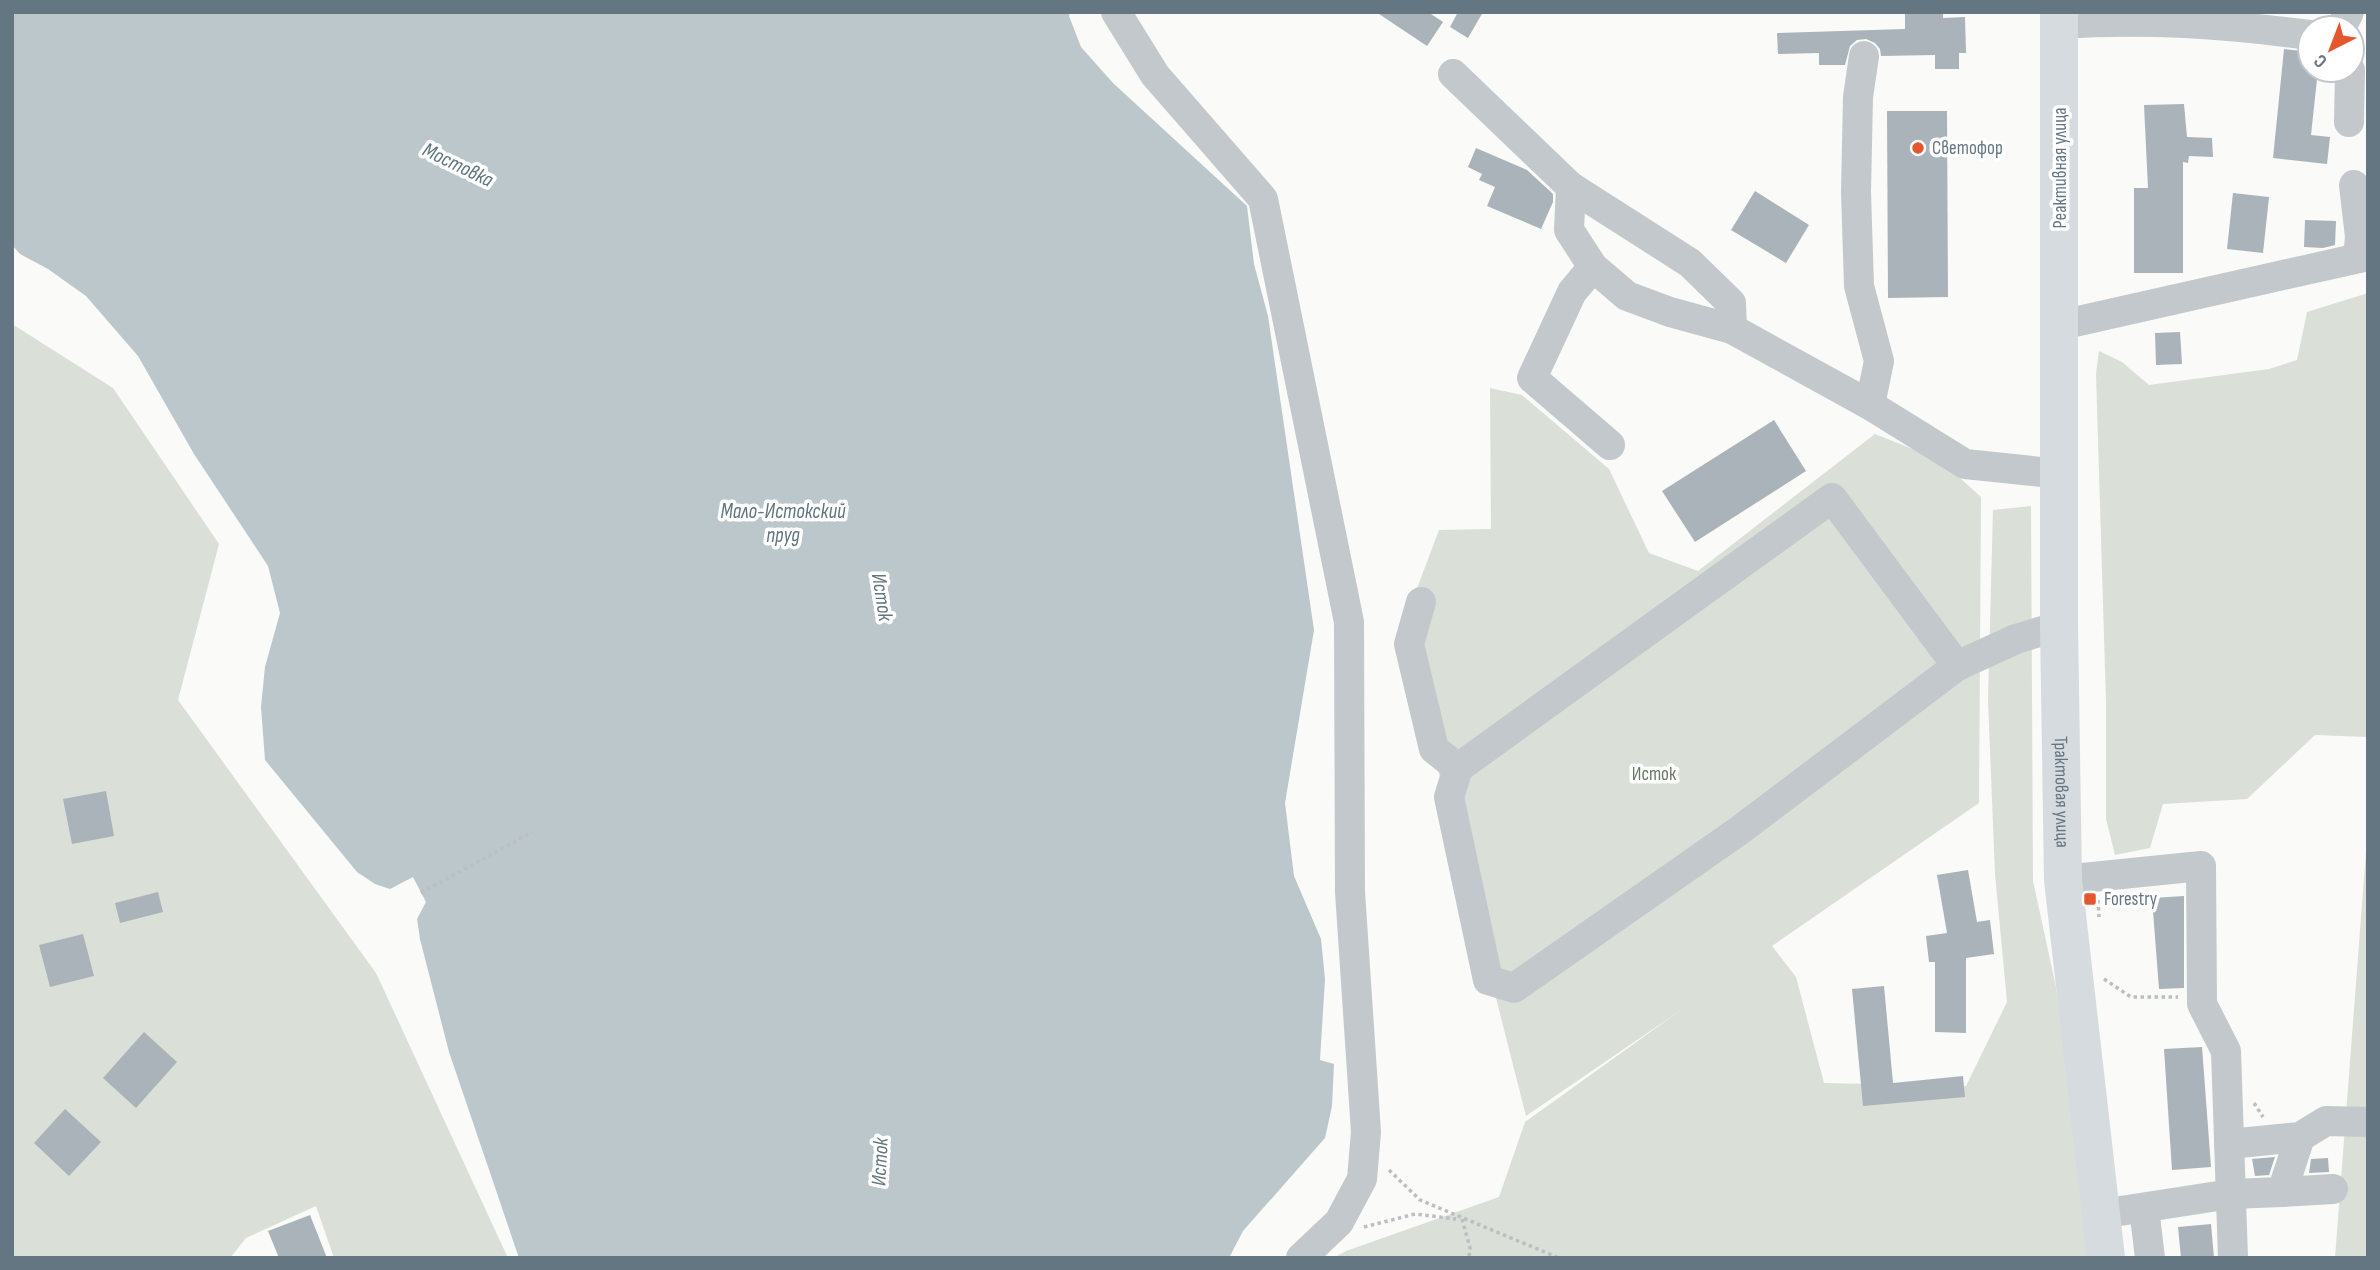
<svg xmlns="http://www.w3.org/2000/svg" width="2380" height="1270" font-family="'Sofia Sans Condensed',sans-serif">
	<rect width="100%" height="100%" fill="#fafaf8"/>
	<g fill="#dadfd7">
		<polygon points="2368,293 2368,737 2315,735 2247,799 2163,804 2150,848 2115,855 2106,819 2106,702 2096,374 2099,351 2122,362 2149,385 2269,369 2297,360 2307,312"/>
		<polygon points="12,324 113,388 219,544 178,700 376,973 508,1258 334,1258 316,1206 246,1238 230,1258 12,1258"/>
		<polygon points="1490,388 1522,395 1609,469 1649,553 1698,571 1875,434 1940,460 1981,497 1979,803 1772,946 1796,977 1824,1083 1966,1086 2007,1002 1995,874 1988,700 1993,510 2031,506 2033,881 2056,987 2077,1137 2089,1258 1333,1258 1346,1251 1499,1197 1525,1122 1681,1010 1526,1116 1402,628 1439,530 1491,529"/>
		<polygon points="2367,839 2368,1258 2335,1258"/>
	</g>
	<polygon fill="#bbc7cb" points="12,12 1070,12 1069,16 1081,47 1113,83 1247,206 1254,264 1268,316 1314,630 1285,803 1294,876 1321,939 1325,979 1320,1060 1334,1064 1332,1106 1325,1138 1243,1231 1229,1258 519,1258 449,1052 420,939 417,919 426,902 413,877 390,889 375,884 357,872 265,760 261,707 265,667 280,613 268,566 194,454 138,356 86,296 48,269 20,254 12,245"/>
	<g fill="#aab3b9">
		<polygon points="1376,12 1428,12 1443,22 1427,46"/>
		<polygon points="1458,12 1483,12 1468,38 1450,27"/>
		<polygon points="1905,12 1943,12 1943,18 1965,17 1966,53 1959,53 1959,69 1935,69 1935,55 1881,56 1880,49 1875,43 1866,39 1857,40 1850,46 1845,65 1819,65 1819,53 1778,54 1777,33 1905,29"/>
		<polygon points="2284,49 2310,52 2310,70 2318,70 2311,135 2330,137 2327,164 2273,158"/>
		<polygon points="2184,104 2187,137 2212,138 2213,157 2189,156 2188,163 2183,162 2183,273 2134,273 2134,188 2148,188 2144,105"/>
		<polygon points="1887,111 1947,111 1948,297 1888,298"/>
		<polygon points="1476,148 1527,170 1553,194 1553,202 1541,229 1487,206 1495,187 1479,180 1482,174 1468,167"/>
		<polygon points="1755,191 1809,225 1786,263 1731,230"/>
		<polygon points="2233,193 2269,197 2263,253 2227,249"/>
		<polygon points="2305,220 2336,221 2335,245 2323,248 2304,247"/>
		<polygon points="2180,332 2182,364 2156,365 2155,333"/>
		<polygon points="1774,420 1806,471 1695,542 1662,491"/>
		<polygon points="106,791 114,836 72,844 63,799"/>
		<polygon points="1968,870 1977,922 1990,920 1994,954 1966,958 1966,1033 1935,1032 1935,962 1929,962 1926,936 1947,933 1937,875"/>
		<polygon points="158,892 163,912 120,923 115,903"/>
		<polygon points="2184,896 2184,988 2159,989 2152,898"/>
		<polygon points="83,934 94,976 50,987 39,945"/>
		<polygon points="1884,986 1893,1083 1963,1076 1965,1097 1863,1106 1852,989"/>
		<polygon points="144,1032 177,1062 136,1108 103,1078"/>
		<polygon points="2202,1047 2211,1167 2172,1170 2164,1049"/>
		<polygon points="65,1109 101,1142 69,1176 34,1143"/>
		<polygon points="2275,1157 2269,1175 2255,1176 2252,1159"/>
		<polygon points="2328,1158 2329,1172 2309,1173 2311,1159"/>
		<polygon points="310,1215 327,1258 279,1258 268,1231"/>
		<polygon points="2211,1224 2214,1258 2181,1258 2178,1227"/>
	</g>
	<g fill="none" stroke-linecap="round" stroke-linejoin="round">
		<g stroke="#bbbfc2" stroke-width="3.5" stroke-dasharray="3.5 3.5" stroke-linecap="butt">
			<polyline points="421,893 532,832"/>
			<polyline points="2098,900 2099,917"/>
			<polyline points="2104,979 2131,997 2178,997"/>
			<polyline points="2254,1103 2263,1117"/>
			<polyline points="1389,1170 1420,1200 1559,1258"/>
			<polyline points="1462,1219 1470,1248 1469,1258"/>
			<polyline points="1364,1227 1415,1214 1456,1219"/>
		</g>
		<g stroke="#c3c8cc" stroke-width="30">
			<polyline points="1116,12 1155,75 1263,199 1349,622 1350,892 1366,1132 1362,1179 1339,1222 1301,1258"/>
			<path d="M2060 24C2146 18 2224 24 2310 35"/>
			<polyline points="2341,28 2349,12"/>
			<polyline points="1864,56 1858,97 1856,192 1859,286 1879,361 1870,405"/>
			<polyline points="1453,74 1571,187 1569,230 1593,267 1627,296 1670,312 1732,329 1870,405 1965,464 2061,474"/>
			<polyline points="2349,122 2350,70"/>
			<polyline points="2354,185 2360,237 2358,258"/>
			<polyline points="1571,187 1690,263 1731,303 1732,329"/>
			<polyline points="1593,267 1572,292 1532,378 1610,445"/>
			<polyline points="2061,325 2368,256"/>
			<polyline points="1421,602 1409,644 1434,749 1458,768 1449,797 1488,980 1514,988 1740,830 1957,666"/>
			<polyline points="1458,768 1832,498 1957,666 2016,639 2059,626"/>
			<polyline points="2063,880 2201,866 2202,1004 2226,1051 2233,1258"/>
			<polyline points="2229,1144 2300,1137 2326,1121 2368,1122"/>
			<polyline points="2282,1192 2333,1189"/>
			<polyline points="2144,1208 2150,1258"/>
			<polyline points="2101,1214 2231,1194 2282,1192 2300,1137"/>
		</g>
		<path stroke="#d6dbdf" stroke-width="38" id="s1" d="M2059 12V626L2063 880 2106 1258"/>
	</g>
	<g fill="#e4572e" stroke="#fff" stroke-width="2.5">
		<circle cx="1918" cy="148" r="7"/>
		<rect x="2083" y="892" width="14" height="14" rx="3.5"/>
	</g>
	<g text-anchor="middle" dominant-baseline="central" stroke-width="7" stroke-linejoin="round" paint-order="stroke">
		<g font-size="19" fill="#657683" stroke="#fff" text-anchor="start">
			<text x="1932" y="148">Светофор</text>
			<text x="2104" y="899">Forestry</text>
		</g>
		<g font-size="19" fill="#657683" stroke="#fff">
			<text transform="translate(2060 168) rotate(-90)">Реактивная улица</text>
			<text stroke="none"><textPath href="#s1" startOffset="780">Трактовая улица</textPath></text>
		</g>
		<g font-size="19" fill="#687a64" stroke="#fff">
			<text x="1654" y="774">Исток</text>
		</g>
		<g font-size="21" font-style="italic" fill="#60757c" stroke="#fff">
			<text transform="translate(458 165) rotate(26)">Мостовка</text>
			<text x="783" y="511">Мало-Истокский<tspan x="783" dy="24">пруд</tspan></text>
			<text transform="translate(882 597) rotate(81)">Исток</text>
			<text transform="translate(880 1162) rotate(-87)">Исток</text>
		</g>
	</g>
	<rect width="2380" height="1270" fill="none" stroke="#657683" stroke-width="28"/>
	<g transform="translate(2331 49) rotate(222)"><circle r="33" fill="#ffffff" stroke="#c1c8cd" stroke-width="2"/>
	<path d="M0-5L12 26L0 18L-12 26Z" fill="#e4572e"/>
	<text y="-10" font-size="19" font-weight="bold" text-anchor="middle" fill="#657683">С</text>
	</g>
</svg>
